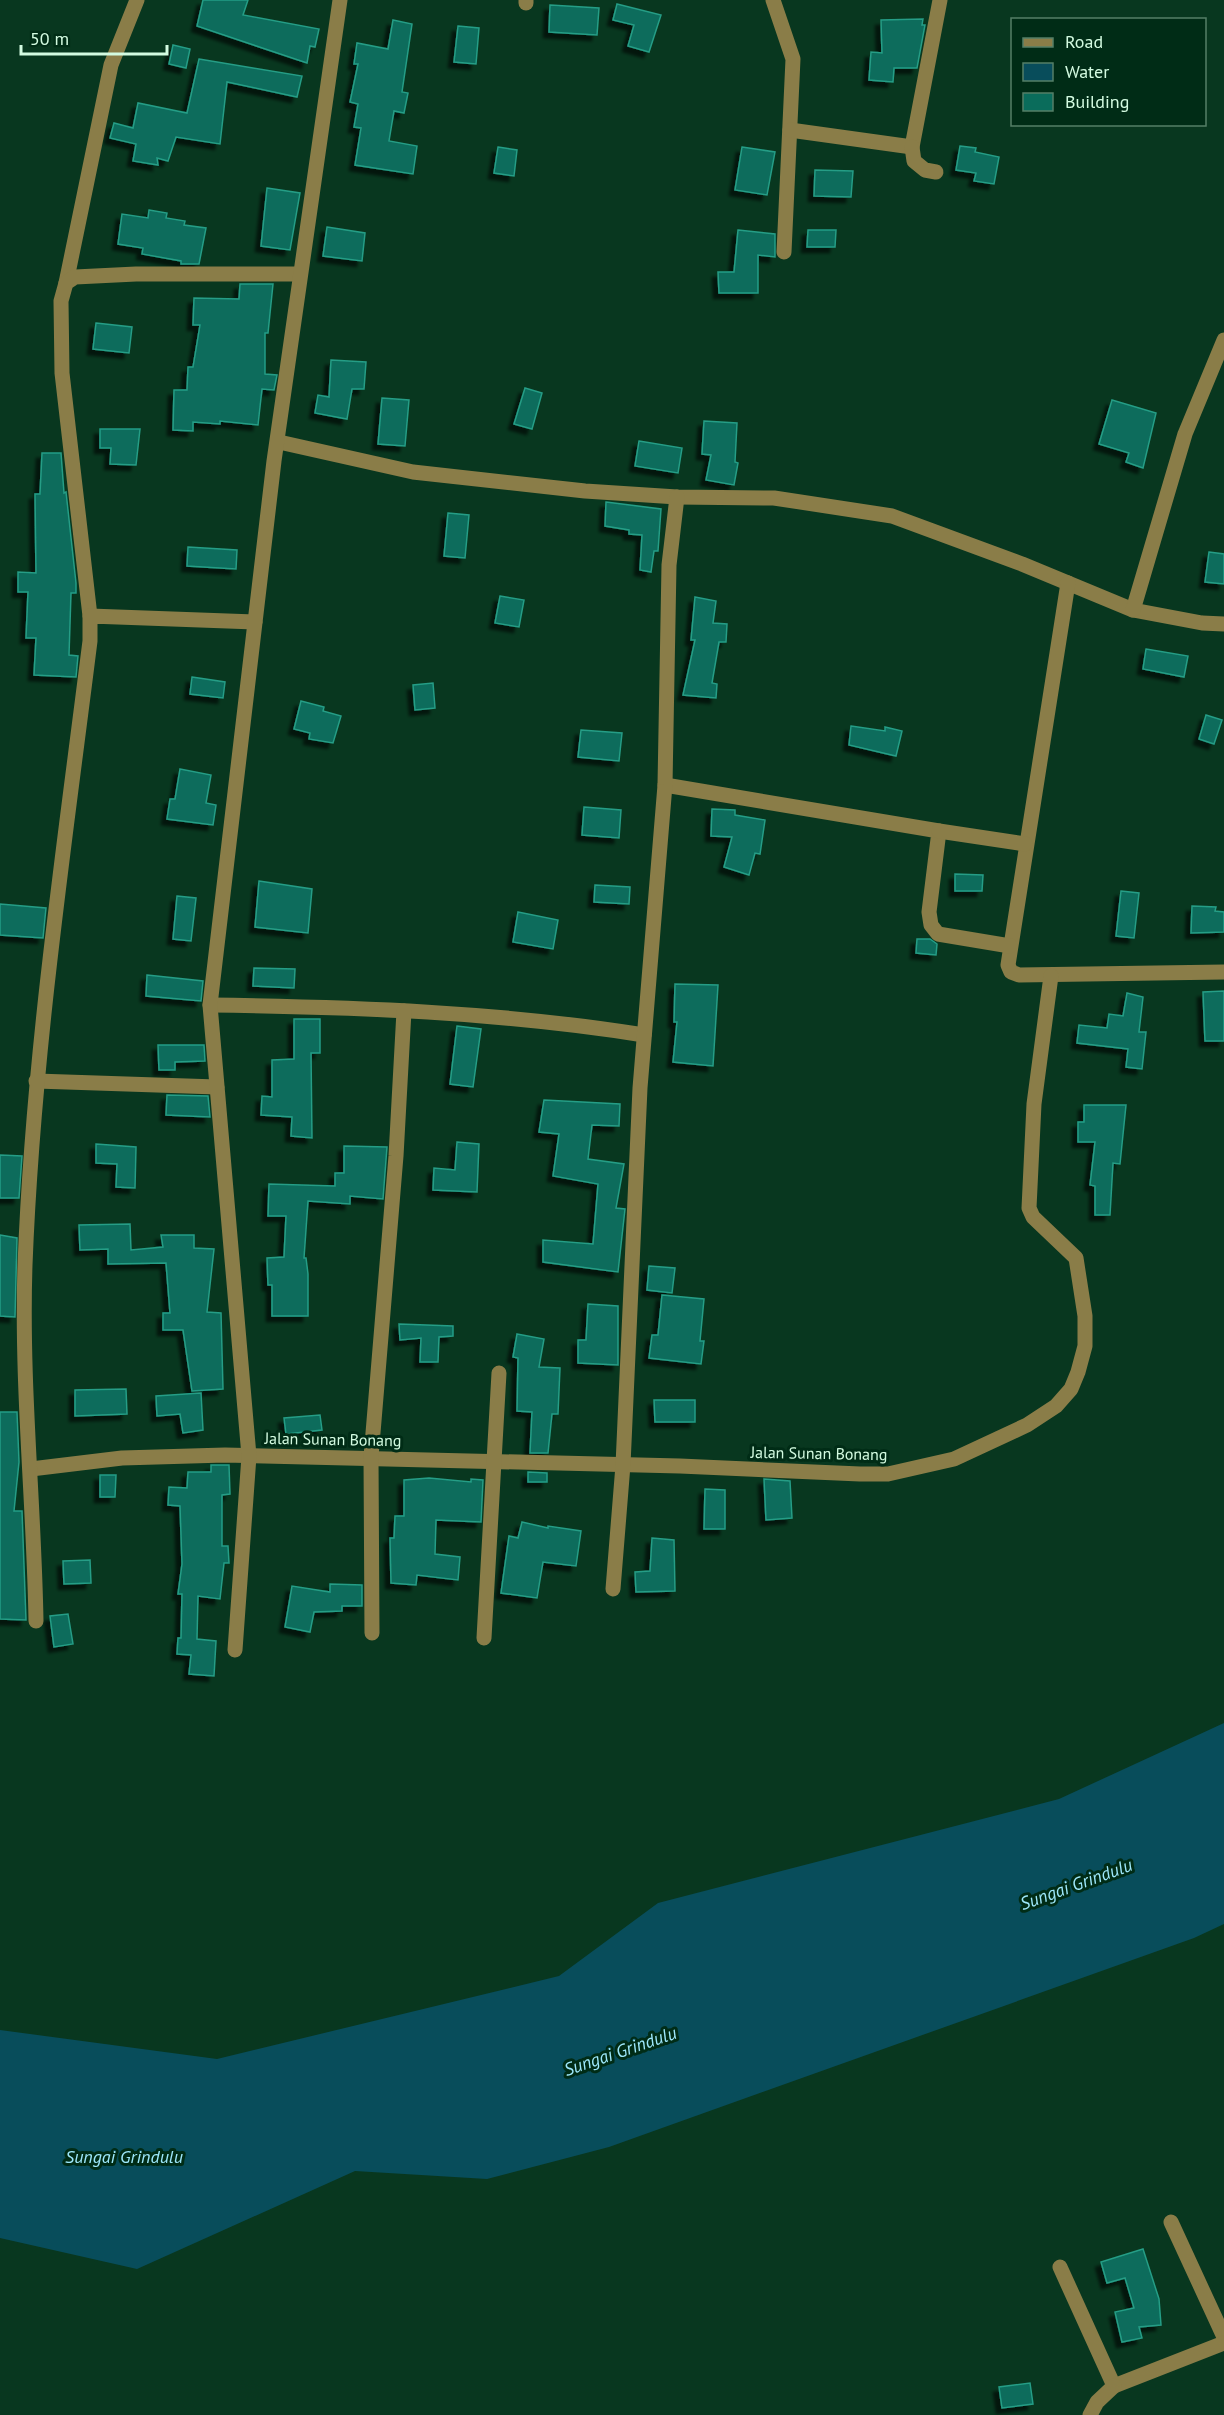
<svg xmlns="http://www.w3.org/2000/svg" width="1224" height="2415" font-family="'PT Sans',sans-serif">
	<defs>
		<filter id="shadow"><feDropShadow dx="-5.5" dy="5.5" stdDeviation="1.5" flood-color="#0009"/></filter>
	</defs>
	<rect width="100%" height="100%" fill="#08371f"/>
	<polygon fill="#084d5b" points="1224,1723 1224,1924 1194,1938 609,2147 487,2179 355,2171 137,2269 0,2238 0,2030 217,2059 559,1976 658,1903 1059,1799"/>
	<g fill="#0a6c5b" stroke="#259d86" stroke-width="1.5" filter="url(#shadow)">
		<polygon points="203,0 248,0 243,15 319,29 315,47 310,46 307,63 197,26"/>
		<polygon points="617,4 661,15 649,52 628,46 634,25 613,20"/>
		<polygon points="550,5 599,8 597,35 549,32"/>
		<polygon points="923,19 922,25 925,25 917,68 894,68 893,82 869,80 871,52 882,53 881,20"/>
		<polygon points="393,20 412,24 402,92 408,93 404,113 394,111 389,141 417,146 413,174 355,165 361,128 354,127 358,104 350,102 358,64 354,64 357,43 388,49"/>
		<polygon points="458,26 479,28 476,64 454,62"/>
		<polygon points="173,45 190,49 186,68 169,64"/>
		<polygon points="199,59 302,76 297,97 227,82 220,144 176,137 168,161 157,158 158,165 133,161 136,144 110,138 114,123 133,128 138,103 187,113"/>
		<polygon points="960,146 976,148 975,152 999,157 994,184 974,181 976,173 956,170"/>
		<polygon points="498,147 517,150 514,176 494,173"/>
		<polygon points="742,147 775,152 767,195 735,190"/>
		<polygon points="815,170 853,171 851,197 814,196"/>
		<polygon points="267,188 300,193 290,250 261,246"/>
		<polygon points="149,210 167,213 166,218 185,221 184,225 206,228 199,264 181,264 181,261 142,254 143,248 118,244 122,214 148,218"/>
		<polygon points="327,227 365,233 362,261 323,256"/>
		<polygon points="738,230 775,234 775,257 758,255 758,293 719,293 718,272 734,272"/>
		<polygon points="808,230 836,230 835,247 807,247"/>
		<polygon points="240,284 273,284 268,333 265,333 265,374 277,375 274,390 262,389 258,425 220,421 220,424 193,422 193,431 173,430 174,390 187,390 188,367 193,367 200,325 193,325 194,298 239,299"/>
		<polygon points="96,323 132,327 129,353 93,349"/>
		<polygon points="331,360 366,362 364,389 352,389 347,419 315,413 318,395 329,397"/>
		<polygon points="525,388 542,393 532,429 514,424"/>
		<polygon points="382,398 409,400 405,446 378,444"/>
		<polygon points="1112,400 1156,413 1143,468 1126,462 1129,453 1099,444"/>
		<polygon points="704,421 737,423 735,462 738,463 734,485 706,480 711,455 702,454"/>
		<polygon points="100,429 140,429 136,465 110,464 111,448 100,448"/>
		<polygon points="639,441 682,448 678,473 635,466"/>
		<polygon points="42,453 61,453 64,493 66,492 76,583 76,593 71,593 69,655 78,656 76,677 34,675 36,638 26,638 28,592 18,592 18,572 36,573 35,494 40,494"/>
		<polygon points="606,502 661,509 658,551 654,551 651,572 640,570 642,535 629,534 629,530 605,526"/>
		<polygon points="448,513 469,515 465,558 444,556"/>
		<polygon points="188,547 237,550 236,569 187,566"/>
		<polygon points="1209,552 1224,554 1224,584 1205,582"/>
		<polygon points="500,596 524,600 519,627 495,623"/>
		<polygon points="695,597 716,601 713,623 727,624 726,642 719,642 712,683 717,684 716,698 683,695 695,640 691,640"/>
		<polygon points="1146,649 1188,656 1184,677 1143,669"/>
		<polygon points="192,677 225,682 223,698 190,694"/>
		<polygon points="433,683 435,708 415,710 413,685"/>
		<polygon points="301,701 324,707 323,711 341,716 333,743 309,739 310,733 294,729"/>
		<polygon points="1206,715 1222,720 1214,744 1199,739"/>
		<polygon points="851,726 885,731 885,727 902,731 896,756 849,745"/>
		<polygon points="581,730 622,733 619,761 578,757"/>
		<polygon points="180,769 211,775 206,803 216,805 213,825 167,819 170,799 175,799"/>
		<polygon points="584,807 621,810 619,838 582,835"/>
		<polygon points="712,809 735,810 735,815 765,820 760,854 755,853 749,875 724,867 732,837 711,836"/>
		<polygon points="955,874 983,875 982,891 955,891"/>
		<polygon points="259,881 312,889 308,933 255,927"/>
		<polygon points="595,885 630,887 629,904 594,902"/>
		<polygon points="1121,891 1139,893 1134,938 1116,936"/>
		<polygon points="177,896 196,898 191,941 173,939"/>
		<polygon points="0,904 46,908 43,938 0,935"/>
		<polygon points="1192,906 1216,907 1215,911 1224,912 1224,932 1191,933"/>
		<polygon points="518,912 558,920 553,949 513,942"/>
		<polygon points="917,939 930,939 937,944 936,955 916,953"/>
		<polygon points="254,968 295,969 294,988 253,986"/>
		<polygon points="147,975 203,981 201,1001 146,996"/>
		<polygon points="675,984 718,985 713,1066 673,1062 677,1022 674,1022"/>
		<polygon points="1224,991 1224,1041 1205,1041 1203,992"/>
		<polygon points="1127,993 1143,997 1139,1032 1146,1032 1142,1069 1126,1067 1128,1049 1077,1043 1079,1025 1107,1028 1109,1014 1123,1016"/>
		<polygon points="294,1019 320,1019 320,1053 311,1053 312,1138 291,1136 292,1117 261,1115 262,1096 272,1097 272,1060 294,1059"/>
		<polygon points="457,1026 481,1029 473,1087 450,1084"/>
		<polygon points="158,1045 204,1045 205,1061 175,1062 175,1070 159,1070"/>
		<polygon points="167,1095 208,1096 210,1117 166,1115"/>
		<polygon points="544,1100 620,1104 619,1126 592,1125 588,1159 624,1164 616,1208 625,1209 618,1272 543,1262 543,1240 593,1244 598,1184 553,1176 559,1134 539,1132"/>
		<polygon points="1084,1105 1126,1105 1120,1164 1113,1163 1110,1215 1095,1215 1095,1186 1090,1185 1095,1142 1078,1142 1078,1122 1084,1122"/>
		<polygon points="457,1142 479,1144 477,1192 433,1190 434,1168 455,1170"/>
		<polygon points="96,1144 136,1147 135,1188 116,1187 117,1164 96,1163"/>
		<polygon points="344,1146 387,1147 383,1199 350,1196 350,1204 308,1201 304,1258 306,1258 308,1274 308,1316 272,1316 272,1285 268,1285 267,1258 284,1257 286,1216 268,1216 269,1184 335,1186 335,1173 344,1173"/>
		<polygon points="0,1155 22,1156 19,1198 0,1198"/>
		<polygon points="130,1224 131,1250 163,1247 161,1235 194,1235 194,1248 214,1249 207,1312 221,1313 223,1389 192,1391 183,1330 163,1330 163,1313 170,1313 166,1263 108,1264 108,1249 80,1250 79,1225"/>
		<polygon points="0,1235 17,1238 15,1317 0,1316"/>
		<polygon points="649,1266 675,1268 672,1293 647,1290"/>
		<polygon points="662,1295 704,1299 700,1341 704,1341 701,1364 649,1358 652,1335 658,1335"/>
		<polygon points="588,1304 618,1306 618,1365 578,1363 578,1340 586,1340"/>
		<polygon points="399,1324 453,1326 453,1336 439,1337 438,1362 420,1362 421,1338 400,1340"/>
		<polygon points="517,1334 544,1339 539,1367 560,1368 558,1414 552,1414 548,1453 530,1453 532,1412 517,1411 518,1358 513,1357"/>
		<polygon points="126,1389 127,1414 75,1416 75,1390"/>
		<polygon points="201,1393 203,1430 183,1433 180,1414 157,1416 156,1396"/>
		<polygon points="654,1400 695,1400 695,1422 655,1422"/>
		<polygon points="0,1412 17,1412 19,1462 14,1511 22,1511 26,1620 0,1619"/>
		<polygon points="320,1415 322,1430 286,1434 284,1418"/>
		<polygon points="211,1465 229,1465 230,1494 222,1495 222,1546 228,1546 229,1563 224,1563 220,1599 198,1596 197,1639 216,1641 214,1676 189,1674 191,1655 177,1654 178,1638 181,1638 182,1594 178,1594 182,1564 180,1506 168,1505 169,1487 187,1488 188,1472 211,1472"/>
		<polygon points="528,1472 547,1473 547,1482 528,1482"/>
		<polygon points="100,1475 116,1475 115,1497 100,1497"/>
		<polygon points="429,1478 471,1482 471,1479 483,1480 481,1522 436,1520 435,1554 460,1557 458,1580 417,1575 416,1585 391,1583 390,1538 394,1538 395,1516 404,1516 404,1480"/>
		<polygon points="764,1479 790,1481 792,1518 766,1520"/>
		<polygon points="705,1489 725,1490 725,1529 704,1529"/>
		<polygon points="522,1522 548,1528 548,1526 581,1531 576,1566 543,1562 537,1598 501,1593 509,1536 518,1538"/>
		<polygon points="652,1538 674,1540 675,1591 636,1592 635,1572 650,1571"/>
		<polygon points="90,1560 91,1583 64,1584 63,1561"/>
		<polygon points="330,1584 362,1585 362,1606 342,1606 342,1611 314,1612 310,1632 285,1627 292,1586 330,1592"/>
		<polygon points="68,1614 73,1644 54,1647 50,1616"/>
		<polygon points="1143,2249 1159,2299 1161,2325 1139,2327 1142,2338 1122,2342 1115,2312 1134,2308 1125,2278 1107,2283 1101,2262"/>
		<polygon points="1030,2383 1033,2404 1002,2408 999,2387"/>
	</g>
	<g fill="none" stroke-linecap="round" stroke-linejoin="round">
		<g stroke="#8a7d48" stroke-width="15">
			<polyline points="526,0 526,3"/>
			<polyline points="773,0 793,59 784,252"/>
			<polyline points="790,130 912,147 940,0"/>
			<polyline points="912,147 914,161 925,170 936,172"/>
			<polyline points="66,283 111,65 137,0"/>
			<polyline points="279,442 413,472 585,491 677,497 774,498 892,516 1022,564 1133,610 1202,623 1224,624"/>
			<polyline points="1068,583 1008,965 1011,972 1019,975 1224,972"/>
			<polyline points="1133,610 1185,434 1224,340"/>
			<polyline points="90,616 62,373 61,301 66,283 75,277 136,274 300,274"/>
			<polyline points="665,785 939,831 929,912 931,925 938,934 1010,946"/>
			<polyline points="939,831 1025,844"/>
			<path d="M210 1005C355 1007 501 1012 644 1035"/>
			<polyline points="36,1081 217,1087"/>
			<polyline points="31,1469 122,1458 225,1455 680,1466 860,1474 888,1474 954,1459 1027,1425 1056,1406 1071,1389 1078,1372 1085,1346 1085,1316 1076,1258 1033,1217 1029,1208 1034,1104 1051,976"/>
			<polyline points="613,1589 623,1465 640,1088 665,785 669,565 677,497"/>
			<path d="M36 1621C34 1503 21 1384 25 1265 33 1056 64 849 90 641V616L255 622"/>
			<polyline points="372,1633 371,1457 396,1156 404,1011"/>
			<polyline points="484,1638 499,1373"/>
			<polyline points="235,1650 249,1456 210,1005 274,461 340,0"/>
			<polyline points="1171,2222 1224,2337"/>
			<polyline points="1060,2267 1114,2386 1224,2343"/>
			<polyline points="1090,2415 1097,2402 1114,2386"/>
		</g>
	</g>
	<g text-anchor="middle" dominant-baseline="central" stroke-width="6" stroke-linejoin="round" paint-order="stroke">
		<g font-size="16" fill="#d3fbe1" stroke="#002c16">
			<text transform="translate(333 1439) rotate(1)">Jalan Sunan Bonang</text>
			<text transform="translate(819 1453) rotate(1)">Jalan Sunan Bonang</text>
		</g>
		<g font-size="18" font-style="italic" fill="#9ee8fc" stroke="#002c16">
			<text transform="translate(1076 1884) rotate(-20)">Sungai Grindulu</text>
			<text transform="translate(620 2051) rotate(-19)">Sungai Grindulu</text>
			<text x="124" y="2156">Sungai Grindulu</text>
		</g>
	</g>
	<rect x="1011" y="18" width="195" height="108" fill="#002c16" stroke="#547f67" stroke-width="1.5"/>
	<rect x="1023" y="38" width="30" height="9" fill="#8a7d48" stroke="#547f67" stroke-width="1.5"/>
	<text x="1065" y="48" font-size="18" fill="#d3fbe1">Road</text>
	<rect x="1023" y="63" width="30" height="18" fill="#084d5b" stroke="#547f67" stroke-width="1.5"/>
	<text x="1065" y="78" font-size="18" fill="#d3fbe1">Water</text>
	<rect x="1023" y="93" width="30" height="18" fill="#0a6c5b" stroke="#547f67" stroke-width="1.5"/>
	<text x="1065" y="108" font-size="18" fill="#d3fbe1">Building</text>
	<path d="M21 45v9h146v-9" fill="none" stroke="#d3fbe1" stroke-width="3"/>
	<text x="30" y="45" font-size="18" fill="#d3fbe1" stroke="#002c16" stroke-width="4.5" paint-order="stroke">50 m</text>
</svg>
